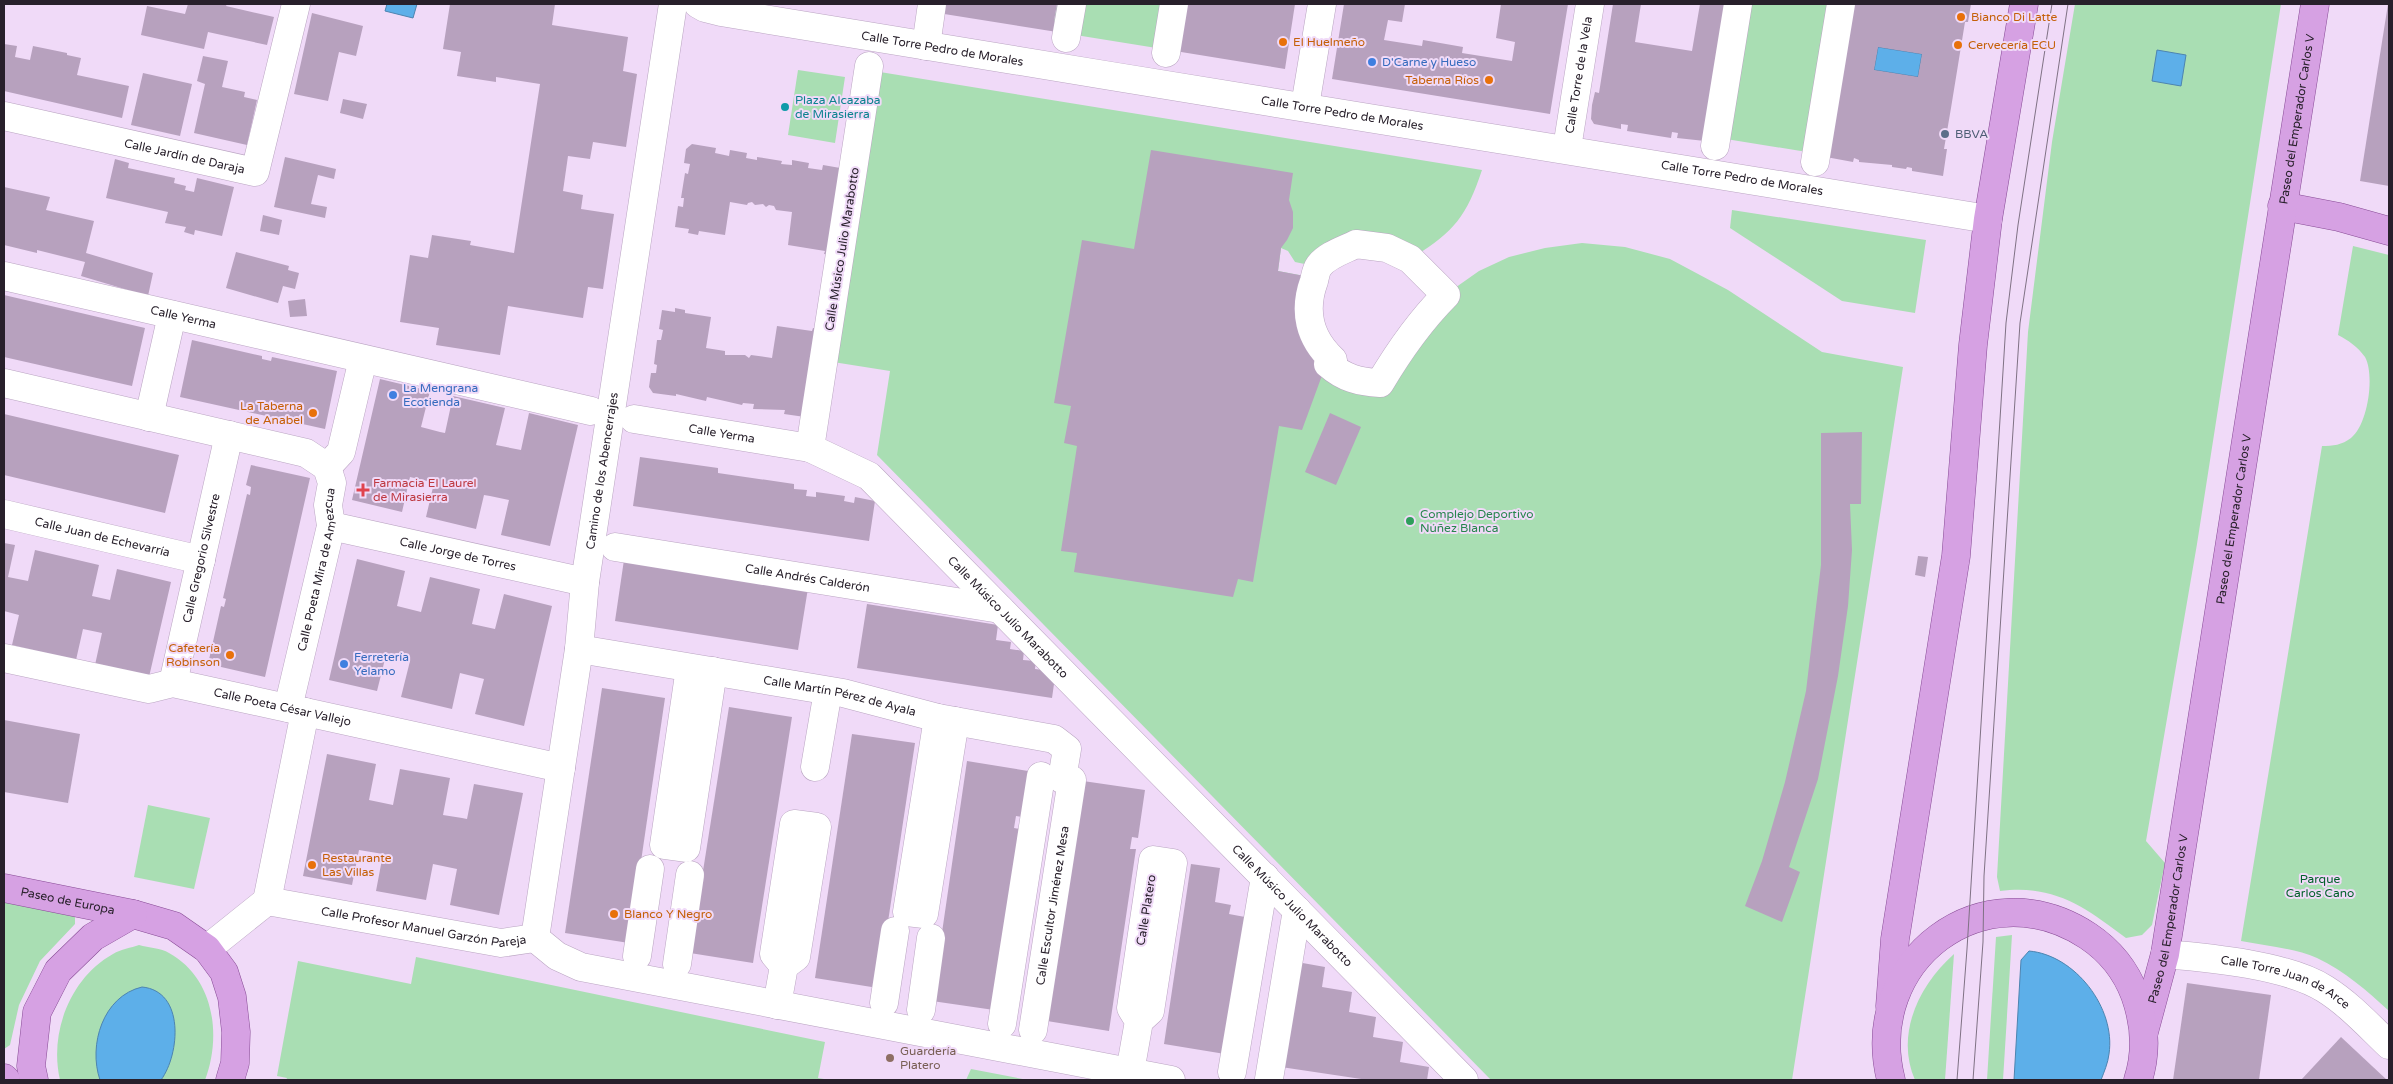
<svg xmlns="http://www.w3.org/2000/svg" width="2393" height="1084" font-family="'Varela Round',sans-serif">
	<rect width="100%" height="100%" fill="#f0daf8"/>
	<g fill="#a9deb3">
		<polygon points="1057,4 1183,4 1175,51 1057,32 1059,22 1054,21"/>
		<polygon points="1727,4 1853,4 1807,152 1726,139"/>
		<path d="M2075 4H2281L2197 544 2146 841 2165 863 2152 925 2142 935 2126 938C2085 907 2054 884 2000 891L1997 877 2028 332 2052 142Z"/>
		<polygon points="798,70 845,77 835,143 788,135"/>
		<path d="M880 72 1482 170C1466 218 1453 233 1410 259L1387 248 1319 267 1295 262 1288 251 1281 248 1278 271 1315 278 1317 341 1380 383 1452 290 1479 271 1509 257 1545 248 1582 243 1625 247 1670 259 1728 290 1822 352 1903 367 1792 1080H1491L877 455 890 371 833 362Z"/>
		<polygon points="1732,210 1926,240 1915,313 1842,301 1730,228"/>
		<path d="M2353 246 2389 255V1011C2367 991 2345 971 2317 958 2294 948 2266 946 2241 941L2322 446C2333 446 2342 445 2351 438 2368 425 2375 375 2365 357 2358 347 2348 340 2338 335Z"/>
		<polygon points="148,805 210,818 194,889 134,877"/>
		<polygon points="4,900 75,914 75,924 40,961 19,1005 10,1045 4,1049"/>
		<polygon points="2012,935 2003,1080 1987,1080 1996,937"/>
		<path d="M139 945C149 948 161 948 169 953 214 978 222 1035 205 1080H60C49 1033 70 978 113 954 121 949 131 948 139 945Z"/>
		<path d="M1954 954 1945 1080H1915C1895 1034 1919 985 1954 954Z"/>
		<polygon points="416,957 825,1042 818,1078 830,1080 286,1080 287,1078 277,1076 298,961 411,984"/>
		<polygon points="971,1069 1028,1080 966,1080"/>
	</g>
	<g fill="#5dafe9" stroke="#4d84b0">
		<polygon points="387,4 417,4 413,18 385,11"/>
		<polygon points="1878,47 1922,54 1918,77 1874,70"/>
		<polygon points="2157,50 2186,55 2181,86 2152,81"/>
		<path d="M2029 951C2075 955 2116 1008 2109 1054 2108 1063 2104 1072 2101 1080H2014L2021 960Z"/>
		<path d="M142 987C185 991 180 1054 161 1080H100C88 1045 103 996 142 987Z"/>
	</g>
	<g fill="#b7a1be" fill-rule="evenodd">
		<polygon points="188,4 227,4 226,6 274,17 267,45 208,32 204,49 141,35 147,6 185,14"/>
		<polygon points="450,4 555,4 552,25 628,37 623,71 637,74 626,147 593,142 590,159 568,156 563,191 583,195 581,209 614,214 603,289 588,287 583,318 508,306 500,355 436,345 439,328 400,322 410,255 428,258 432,235 471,241 470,245 514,253 540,84 496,77 496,82 457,76 461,52 443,49"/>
		<polygon points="939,4 1057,4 1054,21 1059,21 1057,32 938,13"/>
		<polygon points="1183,4 1295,4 1285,69 1175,51"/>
		<polygon points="1344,4 1405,4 1402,22 1388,20 1384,40 1422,46 1423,40 1463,47 1462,53 1512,61 1515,42 1496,38 1501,4 1568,4 1550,114 1332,79"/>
		<polygon points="1613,4 1641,4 1635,42 1692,51 1700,4 1727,4 1705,141 1677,138 1678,133 1672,132 1671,138 1627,131 1628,125 1621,124 1621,129 1594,124 1591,119 1592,105 1595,92 1599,93"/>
		<path d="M1853 4H1971L1968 22H1965L1951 108 1944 149H1947L1943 176 1912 171V168L1907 167 1906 169 1892 167V165L1859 162V160L1854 158 1853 162 1826 157ZM1878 47 1922 54 1918 77 1874 70Z"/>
		<polygon points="2388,4 2389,4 2389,186 2360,181"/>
		<polygon points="312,13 363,26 356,56 339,52 328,101 294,94"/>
		<polygon points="4,44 17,46 15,57 30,60 33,46 67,53 67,55 81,58 77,75 129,86 122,118 4,91"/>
		<polygon points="203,56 228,61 222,87 245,92 244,97 257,100 247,145 194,133 205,84 197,81"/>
		<polygon points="143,73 192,84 180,136 131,125"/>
		<polygon points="343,99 367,104 363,119 340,113"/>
		<polygon points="692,144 716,148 715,153 729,156 730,150 747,153 746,158 757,160 757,157 782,161 781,164 792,165 792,160 809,163 808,168 822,170 823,165 846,169 833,255 824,254 825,251 788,245 792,212 776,210 774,206 769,205 766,207 763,204 755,205 752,202 748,203 747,205 730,202 725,235 699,231 698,235 688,233 689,229 675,227 678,206 683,207 684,198 681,198 685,173 688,174 690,164 684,163 686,149"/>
		<polygon points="1151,150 1293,173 1289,200 1293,212 1293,228 1287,240 1281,248 1278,271 1315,278 1311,289 1324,370 1302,430 1279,426 1253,582 1238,579 1233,597 1074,572 1077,553 1061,551 1077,446 1064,443 1071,406 1054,403 1082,240 1134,249"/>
		<polygon points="285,157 336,169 334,179 318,175 311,204 327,207 325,218 274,207"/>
		<polygon points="115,159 129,163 128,168 175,178 174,183 186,186 185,190 194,192 197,178 234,187 222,236 195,230 194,235 184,232 186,227 165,223 168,212 106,198"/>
		<polygon points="4,187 50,197 46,210 94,221 86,253 153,273 148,296 81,276 85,262 37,250 37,253 4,245"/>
		<polygon points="263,215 282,220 279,235 260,231"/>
		<polygon points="236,252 289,266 288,270 299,273 295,289 283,286 278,303 226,288"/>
		<polygon points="4,295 145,328 132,386 4,357"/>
		<polygon points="305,299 307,316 290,317 288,301"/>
		<polygon points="675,308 685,310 685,313 711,317 706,348 725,351 725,355 745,355 749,358 751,355 772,358 777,326 812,331 813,328 821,329 805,417 784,414 785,410 753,409 754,404 743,403 742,405 707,397 706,401 676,394 676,396 653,393 649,387 651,373 656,373 657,365 654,364 657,340 661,340 663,330 659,329 662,310 675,312"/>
		<polygon points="192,340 262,356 262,359 271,361 272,357 337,371 325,429 180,397"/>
		<polygon points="380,379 430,391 421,427 440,432 445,433 453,396 505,408 496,445 521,450 529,413 578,425 550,546 501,535 509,500 490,496 484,495 476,529 426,517 434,483 427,481 410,477 402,512 352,500"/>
		<polygon points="1330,413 1361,427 1336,485 1305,472"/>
		<polygon points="4,414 179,455 165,513 4,475"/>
		<polygon points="1862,432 1861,504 1850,504 1852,550 1848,606 1838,676 1818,779 1789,867 1800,872 1782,922 1745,906 1762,861 1785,782 1806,691 1821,565 1821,433"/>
		<polygon points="640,457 718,468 718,473 794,484 794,489 807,490 806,496 816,497 816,492 845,496 844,501 854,503 855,497 875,501 869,541 633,506"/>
		<polygon points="251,465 310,478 265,677 208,664 221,606 224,607 226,599 223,598 247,494 250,495 251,487 246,485"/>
		<polygon points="4,543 15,545 8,577 28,581 35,550 99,565 92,596 110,600 117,569 171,582 149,677 95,665 102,633 83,629 76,660 12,645 19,615 4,611"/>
		<polygon points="625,553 809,582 798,650 615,621"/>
		<polygon points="1918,556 1928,557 1925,577 1915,575"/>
		<polygon points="357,559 405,571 397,606 421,612 430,577 480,589 472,624 495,629 504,594 552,606 524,726 475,714 484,679 460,673 452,709 401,697 410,661 386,655 377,691 329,680"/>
		<polygon points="867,604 998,625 996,640 1011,642 1010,649 1024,651 1023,660 1036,661 1035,669 1043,670 1054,684 1052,698 857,668"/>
		<polygon points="602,688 665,698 629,943 565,933"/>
		<polygon points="729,707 792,717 753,963 690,953"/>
		<polygon points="4,720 80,734 68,803 4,792"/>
		<polygon points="852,734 915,743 878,988 815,978"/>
		<polygon points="327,754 376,764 369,800 393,805 400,769 450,778 443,815 462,818 467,819 474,784 523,793 499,915 450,905 457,869 433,864 426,900 376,891 383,854 359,850 352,885 303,876"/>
		<polygon points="967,761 1028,771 1022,817 1016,816 1014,828 1020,829 994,1010 932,1001"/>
		<polygon points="1083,781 1145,790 1138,838 1132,837 1130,849 1136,849 1109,1031 1047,1021"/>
		<polygon points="1191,864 1220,868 1215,902 1231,905 1229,914 1245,917 1225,1054 1164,1044"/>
		<polygon points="1297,962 1325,967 1322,987 1352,992 1349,1012 1376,1017 1373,1037 1403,1042 1400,1062 1429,1067 1427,1080 1368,1080 1281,1067"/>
		<polygon points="2187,983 2271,995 2259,1080 2173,1080"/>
		<polygon points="2341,1037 2387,1080 2301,1080"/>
	</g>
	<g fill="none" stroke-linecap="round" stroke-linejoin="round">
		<defs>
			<g id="minor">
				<path id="s1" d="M698 4 705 8 721 12C1143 83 1566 147 1988 219"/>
				<polyline points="1066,38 1072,4"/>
				<polyline points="926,46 932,4"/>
				<polyline points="1166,53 1174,4"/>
				<path id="s2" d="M869 66 810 448 869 476 1464 1080"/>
				<polyline points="1305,106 1322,4"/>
				<path id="s3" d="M4 116 255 172 296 4"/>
				<polyline points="1715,146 1738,4"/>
				<path id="s4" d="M1567 148 1590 4"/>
				<polyline points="1815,162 1841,4"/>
				<path d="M1356 244 1387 248 1410 259 1446 295C1419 322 1399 351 1380 383 1359 382 1344 378 1328 364L1333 360C1309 338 1303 311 1314 281 1315 277 1316 270 1319 266 1327 255 1344 250 1356 244Z"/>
				<path id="s5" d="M4 276 591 411"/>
				<polyline points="4,383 306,453 327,467"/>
				<polyline points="149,417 172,315"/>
				<path id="s6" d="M634 419 810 448"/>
				<polyline points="327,467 341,452 363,359"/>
				<path id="s7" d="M4 514 201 560"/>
				<path id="s8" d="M331 526 585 582"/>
				<path id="s9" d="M615 547 1000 609"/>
				<path id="s10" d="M579 649 843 693 938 718 1054 739 1067 749 1062 779"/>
				<path id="s11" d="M4 658 149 689 173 683 561 768"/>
				<polyline points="690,668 664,845 686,848 713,671"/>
				<path id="s12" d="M173 683 229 435"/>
				<path id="s13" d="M288 708 331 526 328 505 332 483 327 467"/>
				<polyline points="938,718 907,912 924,914 955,721"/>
				<polyline points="815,767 828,691"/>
				<path id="s14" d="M267 901 501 943 535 938"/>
				<polyline points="267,901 305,712"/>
				<path id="s15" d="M535 938 579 649 585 582 673 4"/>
				<polyline points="535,938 557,956 581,967 1171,1080"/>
				<polyline points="207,949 267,901"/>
				<path id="s16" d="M2165 954C2211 958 2287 965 2325 989 2349 1004 2369 1026 2389 1045"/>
				<polyline points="637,956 650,869"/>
				<polyline points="677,964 690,875"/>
				<polyline points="884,1003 895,931"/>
				<polyline points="777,1005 784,966 796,957 817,827 794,824 774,954 784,966"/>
				<polyline points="921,1010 931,938"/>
				<polyline points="1002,1024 1041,776"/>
				<path id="s17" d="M1033 1030 1072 780"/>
				<polyline points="1130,1072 1139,1021 1150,1011 1173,863 1153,860 1131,1008 1139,1021"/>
				<polyline points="1232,1072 1265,877"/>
				<polyline points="1269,1079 1297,910"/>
			</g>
			<g id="major">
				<polyline points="2282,206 2339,217 2389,231"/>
				<path id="s18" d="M4 888 133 914 174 926 207 949 224 972 232 997 236 1032 235 1063 230 1080"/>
				<polyline points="1890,1006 1895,939 1956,556 1973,345 1988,219 2024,4"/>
				<path id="s19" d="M2144 1032 2165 954 2315 4"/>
				<polyline points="4,1078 6,1080"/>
				<polyline points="34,1080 31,1066 37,1012 58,971 93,937 133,914"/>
				<path d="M1891 1080C1861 961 1983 867 2088 936 2109 950 2126 971 2135 995 2145 1023 2147 1052 2138 1080"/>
			</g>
		</defs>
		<use href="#minor" stroke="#baa5c2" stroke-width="29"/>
		<use href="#major" stroke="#884c96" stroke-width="29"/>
		<use href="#minor" stroke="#fff" stroke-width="28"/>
		<use href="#major" stroke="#d6a1e3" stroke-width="28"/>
		<g stroke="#7f7184" stroke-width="1">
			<polyline points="1957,1080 1967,949 2006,323 2018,225 2052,4"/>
			<polyline points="1973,1080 1983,942 1984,876 2020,323 2068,4"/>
		</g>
	</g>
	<g fill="#e8710a" stroke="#f0daf8" stroke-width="2">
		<circle cx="1961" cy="17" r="5"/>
		<circle cx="1283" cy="42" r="5"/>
		<circle cx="1958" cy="45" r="5"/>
		<circle cx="1489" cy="80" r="5"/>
		<circle cx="313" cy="413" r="5"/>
		<circle cx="230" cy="655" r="5"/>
		<circle cx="312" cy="865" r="5"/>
		<circle cx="614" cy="914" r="5"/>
	</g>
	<g fill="#3f7fe0" stroke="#f0daf8" stroke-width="2">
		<circle cx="1372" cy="62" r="5"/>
		<circle cx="393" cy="395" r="5"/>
		<circle cx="344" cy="664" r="5"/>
	</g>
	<circle fill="#0f9aa8" stroke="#f0daf8" stroke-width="2" cx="785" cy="107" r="5"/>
	<circle fill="#5c6f8a" stroke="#f0daf8" stroke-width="2" cx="1945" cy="134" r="5"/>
	<path fill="#e0444e" stroke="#f0daf8" stroke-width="2" d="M360.5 482.5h5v5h5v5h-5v5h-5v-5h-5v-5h5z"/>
	<circle fill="#2e9e5b" stroke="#f0daf8" stroke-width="2" cx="1410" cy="521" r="5"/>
	<circle fill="#8d6e63" stroke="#f0daf8" stroke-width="2" cx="890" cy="1058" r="5"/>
	<g text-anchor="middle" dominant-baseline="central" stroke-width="4" stroke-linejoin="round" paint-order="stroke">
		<g font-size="12" fill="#c56008" stroke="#f0daf8" text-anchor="start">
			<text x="1971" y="17">Bianco Di Latte</text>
			<text x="1293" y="42">El Huelmeño</text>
			<text x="1968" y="45">Cervecería ECU</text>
			<text x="1479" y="80" text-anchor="end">Taberna Ríos</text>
			<text x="303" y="406" text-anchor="end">La Taberna<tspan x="303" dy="14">de Anabel</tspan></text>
			<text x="220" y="648" text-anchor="end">Cafetería<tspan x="220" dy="14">Robinson</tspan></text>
			<text x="322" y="858">Restaurante<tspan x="322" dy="14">Las Villas</tspan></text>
			<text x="624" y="914">Blanco Y Negro</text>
		</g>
		<g font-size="12" fill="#28202b" stroke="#f0daf8">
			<text stroke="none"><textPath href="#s1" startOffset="249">Calle Torre Pedro de Morales</textPath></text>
			<text stroke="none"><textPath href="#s4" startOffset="74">Calle Torre de la Vela</textPath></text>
			<text stroke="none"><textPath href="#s1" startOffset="654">Calle Torre Pedro de Morales</textPath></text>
			<text stroke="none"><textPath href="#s19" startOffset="926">Paseo del Emperador Carlos V</textPath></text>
			<text stroke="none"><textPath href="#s3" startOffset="185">Calle Jardín de Daraja</textPath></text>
			<text stroke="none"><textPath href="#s1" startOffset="1059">Calle Torre Pedro de Morales</textPath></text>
			<text transform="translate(842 249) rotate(-81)">Calle Músico Julio Marabotto</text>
			<text stroke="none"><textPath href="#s5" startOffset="184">Calle Yerma</textPath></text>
			<text stroke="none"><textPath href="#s6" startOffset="89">Calle Yerma</textPath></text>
			<text stroke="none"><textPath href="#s15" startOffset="472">Camino de los Abencerrajes</textPath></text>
			<text stroke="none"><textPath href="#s19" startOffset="521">Paseo del Emperador Carlos V</textPath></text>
			<text stroke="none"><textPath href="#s7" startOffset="101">Calle Juan de Echevarría</textPath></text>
			<text stroke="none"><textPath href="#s8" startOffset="130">Calle Jorge de Torres</textPath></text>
			<text stroke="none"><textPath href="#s12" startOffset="128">Calle Gregorio Silvestre</textPath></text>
			<text stroke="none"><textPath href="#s13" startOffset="142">Calle Poeta Mira de Amezcua</textPath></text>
			<text stroke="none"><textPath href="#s9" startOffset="195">Calle Andrés Calderón</textPath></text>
			<text stroke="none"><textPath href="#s2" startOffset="650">Calle Músico Julio Marabotto</textPath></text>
			<text stroke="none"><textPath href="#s10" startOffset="265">Calle Martín Pérez de Ayala</textPath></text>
			<text stroke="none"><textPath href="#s11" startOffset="285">Calle Poeta César Vallejo</textPath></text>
			<text stroke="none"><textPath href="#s18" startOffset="65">Paseo de Europa</textPath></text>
			<text stroke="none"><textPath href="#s17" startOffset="126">Calle Escultor Jiménez Mesa</textPath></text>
			<text stroke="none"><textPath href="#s2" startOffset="1055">Calle Músico Julio Marabotto</textPath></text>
			<text transform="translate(1146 910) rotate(-81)">Calle Platero</text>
			<text stroke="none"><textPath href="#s19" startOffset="116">Paseo del Emperador Carlos V</textPath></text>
			<text stroke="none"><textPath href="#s14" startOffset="159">Calle Profesor Manuel Garzón Pareja</textPath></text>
			<text stroke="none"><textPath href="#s16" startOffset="125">Calle Torre Juan de Arce</textPath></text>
		</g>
		<g font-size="12" fill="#366cbe" stroke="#f0daf8" text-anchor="start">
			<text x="1382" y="62">D'Carne y Hueso</text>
			<text x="403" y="388">La Mengrana<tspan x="403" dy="14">Ecotienda</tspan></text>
			<text x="354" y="657">Ferretería<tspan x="354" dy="14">Yelamo</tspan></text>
		</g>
		<g font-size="12" fill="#0d838f" stroke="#f0daf8" text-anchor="start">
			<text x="795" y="100">Plaza Alcazaba<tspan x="795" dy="14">de Mirasierra</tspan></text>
		</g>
		<g font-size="12" fill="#4e5e75" stroke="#f0daf8" text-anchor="start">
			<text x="1955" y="134">BBVA</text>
		</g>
		<g font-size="12" fill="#be3a42" stroke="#f0daf8" text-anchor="start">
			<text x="373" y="483">Farmacia El Laurel<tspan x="373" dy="14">de Mirasierra</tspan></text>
		</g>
		<g font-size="12" fill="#27864d" stroke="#f0daf8" text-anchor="start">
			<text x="1420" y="514">Complejo Deportivo<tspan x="1420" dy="14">Núñez Blanca</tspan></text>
		</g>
		<g font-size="12" fill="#02612a" stroke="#f0daf8">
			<text x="2320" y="879">Parque<tspan x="2320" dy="14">Carlos Cano</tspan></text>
		</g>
		<g font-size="12" fill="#785e54" stroke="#f0daf8" text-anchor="start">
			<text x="900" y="1051">Guardería<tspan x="900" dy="14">Platero</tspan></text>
		</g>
	</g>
	<rect width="2393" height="1084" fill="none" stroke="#28202b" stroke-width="10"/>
</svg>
